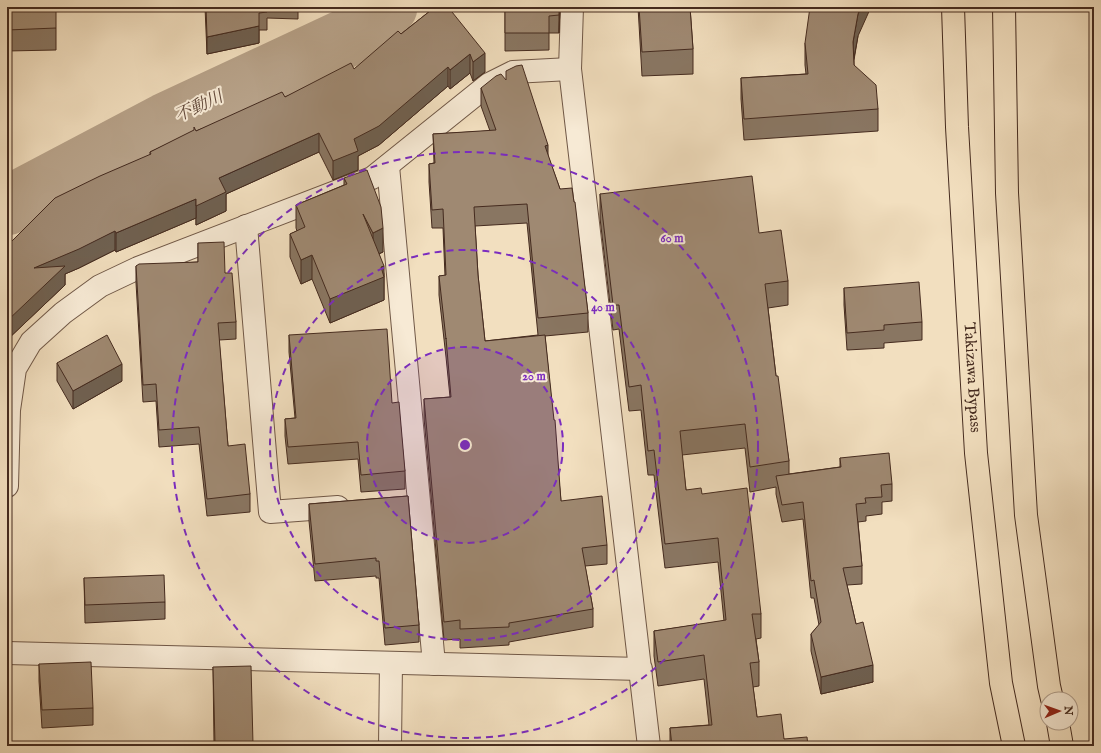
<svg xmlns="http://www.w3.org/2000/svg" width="1101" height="753" font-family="'IM FELL English','Noto Serif JP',serif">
	<rect width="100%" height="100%" fill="#f2dfbf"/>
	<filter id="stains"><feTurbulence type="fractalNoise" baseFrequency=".005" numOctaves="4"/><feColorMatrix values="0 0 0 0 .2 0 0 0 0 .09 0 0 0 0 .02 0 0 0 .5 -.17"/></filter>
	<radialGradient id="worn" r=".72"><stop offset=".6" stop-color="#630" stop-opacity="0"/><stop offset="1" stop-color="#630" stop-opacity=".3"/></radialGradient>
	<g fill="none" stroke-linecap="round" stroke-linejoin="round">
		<polyline stroke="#b7a289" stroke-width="59" points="7,206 166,122 359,32 388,7"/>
		<defs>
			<g id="street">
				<polyline points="572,7 570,69 649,746"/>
				<polyline points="388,166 434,664"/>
				<polyline points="246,226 270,512 338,507"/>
				<polyline points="7,486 9,410 15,369 31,342 63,313 100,286 138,268 372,178 489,84 513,72 570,69"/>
				<polyline points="7,653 641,669"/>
				<polyline points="390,746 391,663"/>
			</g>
			<g id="highway">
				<path id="s1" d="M953 7 957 127 976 453 1001 683 1014 746"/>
				<polyline points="1004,7 1007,193 1026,515 1049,686 1052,699"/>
				<polyline points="1058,723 1062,746"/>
			</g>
		</defs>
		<use href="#street" stroke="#705847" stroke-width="24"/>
		<use href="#highway" stroke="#452b1f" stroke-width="24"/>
		<use href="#street" stroke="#f7ead5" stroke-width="22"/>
		<use href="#highway" stroke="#f2dfbf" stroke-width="22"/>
	</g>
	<g fill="#897662" stroke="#452b1f" fill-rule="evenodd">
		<polygon points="7,7 56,28 56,50 7,51"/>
		<polygon points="107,7 145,7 145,9 108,11"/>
		<polygon points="205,7 314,7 311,9 298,9 298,19 267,18 267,30 259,30 259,43 207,54"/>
		<polygon points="435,7 485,72 473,81 470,73 450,89 448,86 379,145 358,156 358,170 333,180 319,152 226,194 226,211 196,225 196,218 116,252 115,250 79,268 65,274 65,285 7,340 150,155 150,152 196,131 285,97 354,69 401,34"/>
		<polygon points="505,7 560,7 559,33 549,33 549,50 505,51"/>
		<polygon points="638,7 690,7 693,49 693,74 642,76"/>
		<polygon points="858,36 854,60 854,65 878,109 878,131 744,140 741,99 741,78 806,74 805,65 805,43"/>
		<path d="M481 88 548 156 560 189 574 202 588 313V332L545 336 561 501 607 545V564L585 566 593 609V627L509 642V645L460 648V639L444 640 424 418V399L450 397 446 357 439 295V276H445L443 228H432L429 182V164L434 163 433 134 490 131 481 106ZM527 223 538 335 485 341 478 275 475 226Z"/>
		<polygon points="344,178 383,252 379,254 384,274 384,300 330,323 312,279 301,284 290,257 290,234 297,231 296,228 296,205 344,185"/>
		<polygon points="600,194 759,233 788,281 788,305 768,308 776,376 789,461 789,474 840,467 840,458 892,484 892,501 882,502 882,514 866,516 866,521 858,522 862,566 862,584 847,585 856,624 873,682 821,694 811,651 811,634 819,625 814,598 811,598 803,519 782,522 776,494 776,487 750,492 745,448 682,455 686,490 702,494 761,614 761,638 756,639 759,662 759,686 753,687 757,717 784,739 808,746 670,746 670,728 709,725 704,679 658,686 654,656 654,631 724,621 718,562 665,568 654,475 648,475 641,410 629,411 619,329 613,330 600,218"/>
		<polygon points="198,243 225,273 236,322 236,339 219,340 228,446 250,494 250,512 207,516 199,444 159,447 156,401 143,402 136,283 136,266 198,262"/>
		<polygon points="844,288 922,322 922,340 884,343 884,348 847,350 844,305"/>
		<polygon points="289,335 392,403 405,471 405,489 361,492 358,459 288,464 285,436 285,419 295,418 289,352"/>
		<polygon points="57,363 122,381 73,409 57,381"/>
		<polygon points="408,496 419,625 419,642 385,645 379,578 376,578 376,576 315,581 309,521 309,504"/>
		<polygon points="84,578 165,602 165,619 85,623"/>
		<polygon points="39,664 93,708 93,725 42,728 39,681"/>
		<polygon points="213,667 253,744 214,743"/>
	</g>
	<g fill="#6f6050" stroke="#452b1f">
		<polygon points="559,7 560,7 559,33"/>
		<polygon points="861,7 871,7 858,36 853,63 853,42 858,14"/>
		<polygon points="259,26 259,43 207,54 207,37"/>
		<polygon points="485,53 485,72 473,81 473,62"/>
		<polygon points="470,54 470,73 450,89 450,70"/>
		<polygon points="448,67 448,86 379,145 358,156 358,170 333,180 333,161 354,139"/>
		<polygon points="319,133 319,152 226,194 226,211 196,225 196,206 219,178"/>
		<polygon points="548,145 548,164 545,146"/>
		<polygon points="196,199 196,218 116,252 116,233"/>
		<polygon points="383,228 383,252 373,256 373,233"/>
		<polygon points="115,231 115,250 79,268 65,274 65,285 7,340 7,321 34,268"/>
		<polygon points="312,255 312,279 301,284 301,260"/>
		<polygon points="384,266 384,300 330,323 330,299"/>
		<polygon points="122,364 122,381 73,409 73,391"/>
		<polygon points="873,665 873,682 821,694 821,677"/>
	</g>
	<g fill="#9f8972" stroke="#452b1f">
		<polygon points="7,7 56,7 56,28 7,30"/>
		<polygon points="206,7 267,7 267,12 259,13 259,26 207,37"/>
		<polygon points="435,7 448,7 485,53 473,62 470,54 450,70 448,67 379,126 354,139 358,151 333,161 319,133 219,178 226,192 196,206 196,199 116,233 115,231 79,249 34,268 65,266 7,321 7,246 55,198 100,176 151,154 150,152 194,130 194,127 196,131 282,92 285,97 351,63 354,69 398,31 401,34"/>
		<polygon points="505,7 559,7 559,15 549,16 549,33 505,33"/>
		<polygon points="639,7 690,7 693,49 642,52"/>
		<polygon points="810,7 861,7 858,14 853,42 854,65 876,85 878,109 744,119 741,78 808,74 805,43"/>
		<polygon points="522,65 548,145 545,146 560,189 572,188 574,202 575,202 588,313 538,318 527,204 474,207 478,275 485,341 545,335 554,420 555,420 561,501 602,496 607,545 582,548 593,609 509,623 509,627 460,629 460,620 444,622 424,399 451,397 446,338 446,339 439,276 446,275 443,209 432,210 429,164 435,163 433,134 496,130 481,88 496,76 501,74 506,80 506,71 516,66"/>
		<polygon points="367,170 381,207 383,228 373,233 363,214 384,266 381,267 384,277 330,299 312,255 301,260 290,234 305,227 296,205 347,184 344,178"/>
		<polygon points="752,176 759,233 781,230 788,281 765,284 776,376 778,376 789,461 750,467 745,424 680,431 686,490 701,488 702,494 747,488 761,614 752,614 759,662 750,663 757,717 781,714 784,739 807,737 808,746 672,746 670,728 712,725 704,655 658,662 654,631 726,620 718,538 665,544 654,450 648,451 641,385 629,387 619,305 613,305 600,194"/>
		<polygon points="224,242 225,273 232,273 236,322 218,323 228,446 245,444 250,494 207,499 199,427 159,430 156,384 143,385 136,266 139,264 198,262 198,243"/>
		<polygon points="919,282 922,322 884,325 884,330 847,333 844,288"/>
		<polygon points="387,329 392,403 399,402 405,471 361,475 358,442 288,447 285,419 296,418 289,335"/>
		<polygon points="107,335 122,364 73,391 57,363"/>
		<polygon points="889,453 892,484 881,485 882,497 865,498 866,503 856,504 862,566 843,568 856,624 863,622 873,665 821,677 811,634 821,622 814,580 811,581 803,502 782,505 776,476 841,467 840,458"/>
		<polygon points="408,496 419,625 385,628 379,561 376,561 376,558 315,564 309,504"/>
		<polygon points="164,575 165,602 85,605 84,578"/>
		<polygon points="91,662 93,708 42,710 39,664"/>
		<polygon points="251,666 253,744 256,744 256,746 199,746 199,742 215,743 213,667"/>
	</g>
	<circle cx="465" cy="445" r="98" fill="#7b2cbf" fill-opacity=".12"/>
	<g fill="none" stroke="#7b2cbf" stroke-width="2" stroke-dasharray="7 5">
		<circle cx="465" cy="445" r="98"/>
		<circle cx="465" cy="445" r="195"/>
		<circle cx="465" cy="445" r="293"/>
	</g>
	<g text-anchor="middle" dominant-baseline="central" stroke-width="4" stroke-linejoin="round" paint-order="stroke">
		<g font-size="16" fill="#452b1f" stroke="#f7ead5">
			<text stroke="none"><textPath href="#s1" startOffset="371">Takizawa Bypass</textPath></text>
		</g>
		<g font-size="17" font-style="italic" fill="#62493a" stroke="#f7ead5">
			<text transform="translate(199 107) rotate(-25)">不動川</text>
		</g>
	</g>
	<circle cx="465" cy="445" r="6" fill="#7b2cbf" stroke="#f7ead5" stroke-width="2"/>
	<g font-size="12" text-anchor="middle" font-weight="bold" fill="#7b2cbf" stroke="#f7ead5" stroke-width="4" stroke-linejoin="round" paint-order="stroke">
		<text x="672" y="242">60 m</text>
		<text x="603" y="311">40 m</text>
		<text x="534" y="380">20 m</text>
	</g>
	<rect width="1101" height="753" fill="none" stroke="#f2dfbf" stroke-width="24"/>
	<rect x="8" y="8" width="1085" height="737" fill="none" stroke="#452b1f" stroke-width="2"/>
	<rect x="12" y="12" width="1077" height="729" fill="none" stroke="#452b1f"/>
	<g transform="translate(1059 711) rotate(88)"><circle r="19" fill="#f7ead5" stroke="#b09e8c"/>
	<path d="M0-3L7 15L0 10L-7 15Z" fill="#8f2418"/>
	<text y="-6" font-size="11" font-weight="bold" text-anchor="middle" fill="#452b1f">N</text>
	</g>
	<rect width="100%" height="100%" filter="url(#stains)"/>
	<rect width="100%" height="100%" fill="url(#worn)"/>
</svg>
